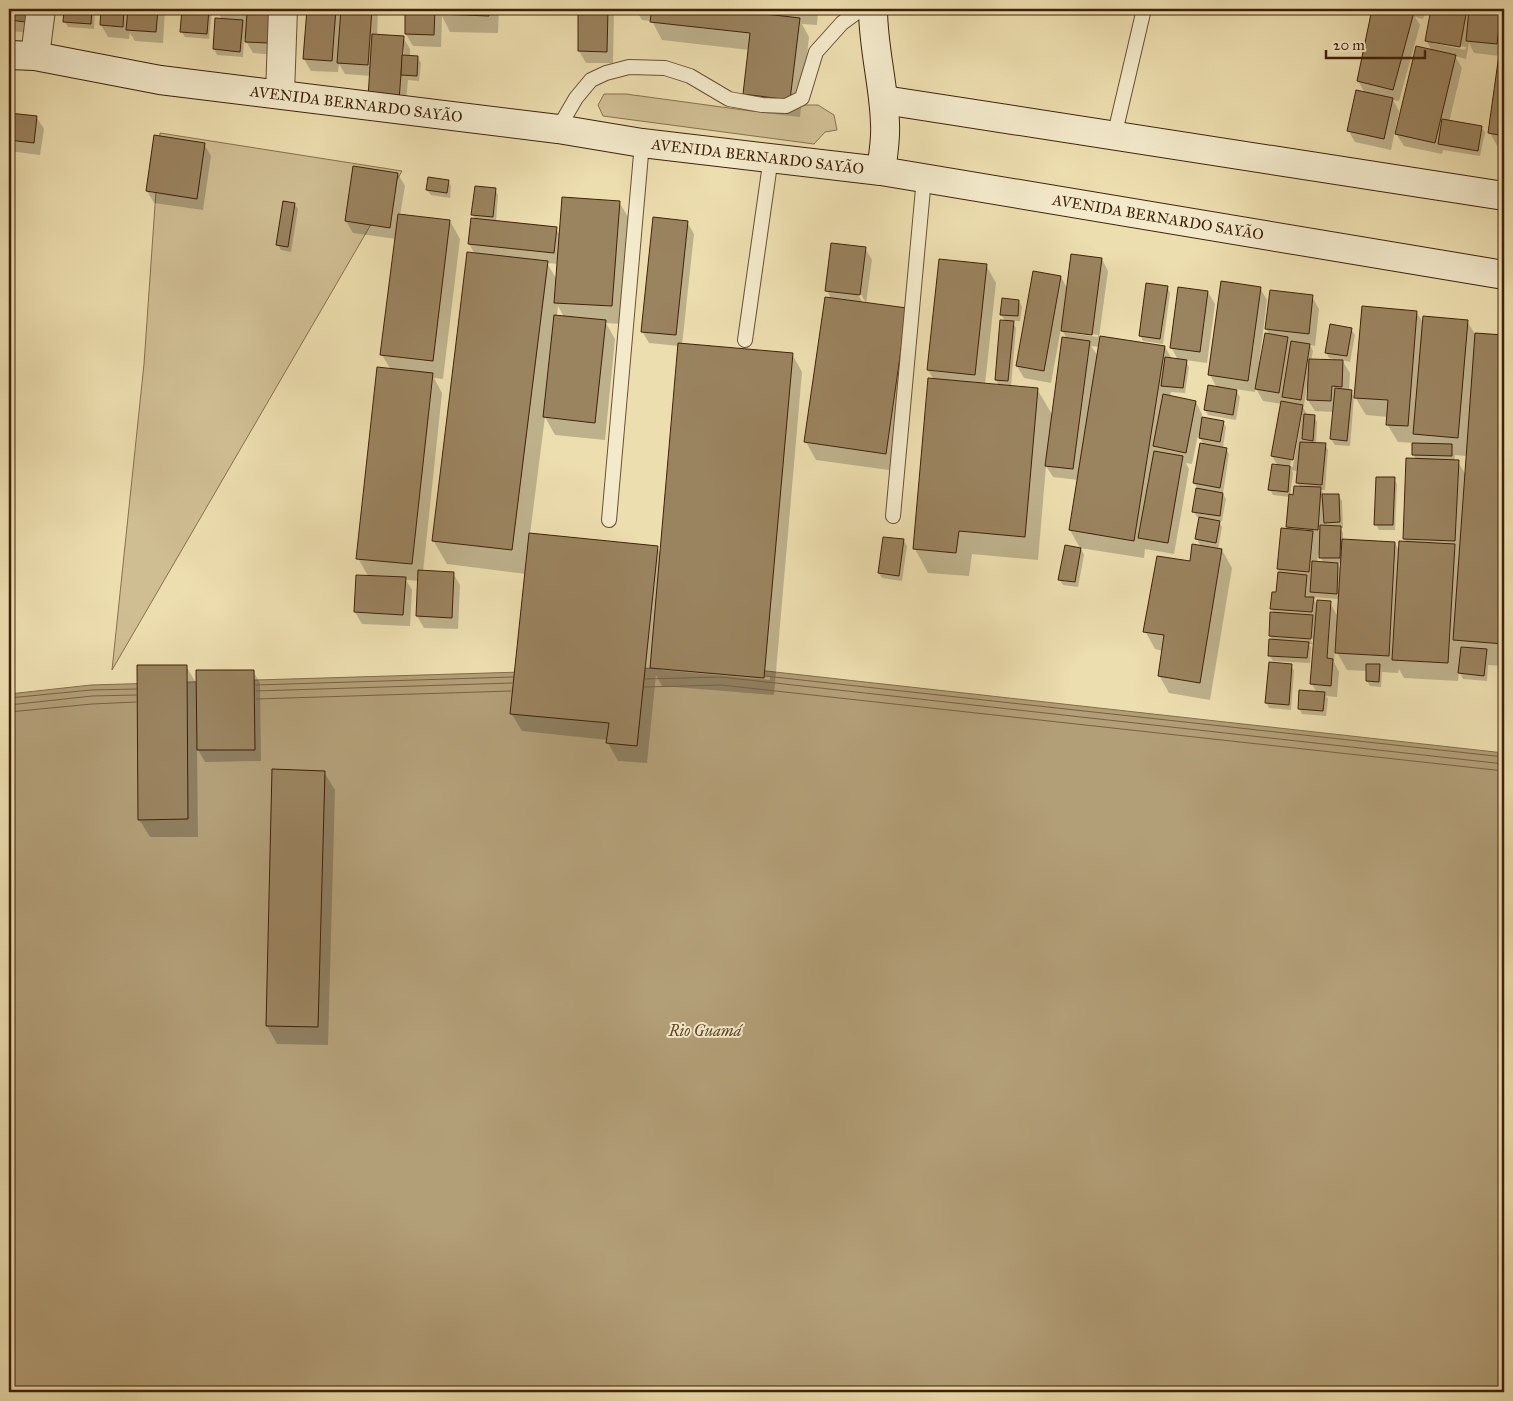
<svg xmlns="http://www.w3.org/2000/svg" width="1513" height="1401" font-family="'IM FELL Great Primer',serif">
	<rect width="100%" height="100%" fill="#eddeaf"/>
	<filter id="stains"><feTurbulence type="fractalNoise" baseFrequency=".004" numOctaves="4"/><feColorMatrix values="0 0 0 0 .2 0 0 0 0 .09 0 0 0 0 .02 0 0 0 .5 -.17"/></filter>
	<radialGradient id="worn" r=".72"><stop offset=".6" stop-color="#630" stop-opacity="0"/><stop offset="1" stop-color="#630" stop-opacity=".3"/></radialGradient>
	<g fill="#d0be93" stroke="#88704e">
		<polygon points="604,94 626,94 751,111 778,112 803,105 818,105 834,115 837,130 825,132 814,144 603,116 598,105"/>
		<polygon points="160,133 402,171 112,670 144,364"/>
	</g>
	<polygon fill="#b29e77" stroke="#846c4b" points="721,666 1504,753 1504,1392 9,1392 9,694 91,685"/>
	<g fill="#0003" fill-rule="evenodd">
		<polygon points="9,9 35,9 33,33 9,31"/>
		<polygon points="66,9 95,9 94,29 68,27 65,22"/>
		<polygon points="102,9 165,9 163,43 135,41 130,33 129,39 108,37 101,25"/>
		<polygon points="183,9 212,9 209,39 185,37 181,31"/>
		<polygon points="217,9 278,9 275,55 253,53 244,38 243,57 217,55 214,49 222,20"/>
		<path d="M308 9H378L377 36 403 37 410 49V57L418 58 421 63 419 81 408 80 405 111 371 76 345 74 339 64 338 72 311 71 304 59ZM402 47H404V57H401Z"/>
		<polygon points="407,9 499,9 498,33 450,32 442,16 441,47 413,46 406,34"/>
		<polygon points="580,9 614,9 613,63 586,63 579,51"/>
		<polygon points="635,9 818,9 817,25 802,24 809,37 800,117 755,112 744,94 749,50 662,40 652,21 642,20"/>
		<polygon points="1373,9 1427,9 1423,19 1415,17 1420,25 1399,101 1393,100 1399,111 1391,150 1355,142 1348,130 1365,93 1358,81"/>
		<path d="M1432 9H1504V152L1500 151 1490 133 1500 56 1474 53 1469 43 1466 59 1455 56 1462 68 1449 122 1481 127 1485 132 1480 156 1443 150 1442 154 1404 146 1395 132H1397L1432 51 1426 40ZM1433 41 1466 47 1465 50 1433 43Z"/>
		<polygon points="9,114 37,118 44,129 40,155 9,151"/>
		<polygon points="204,144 211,156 203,210 154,203 147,191"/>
		<polygon points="398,174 405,186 400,215 450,221 460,239 443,379 434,378 442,393 423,572 453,573 460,585 458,629 424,628 417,616 419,581 406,580 412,590 410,626 362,624 355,612 368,576 358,558 391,370 382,355 396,239 353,233 346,221"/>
		<polygon points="448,181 451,186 450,198 431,195 427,190"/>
		<path d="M495 189 498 195 496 222 556 229 561 236 619 202 630 220 622 324 606 323 615 339 605 440 555 435 545 417 530 534 657 547 661 554 679 346 649 343 642 331 687 222 694 234 682 345 792 354 802 372 774 695 662 686 656 675 647 763 618 761 608 743V740L522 731 511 713 526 574 447 564 433 540 475 254 469 244 476 220 473 215ZM547 263 558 264 557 280ZM558 306 564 317 557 316ZM661 668 770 677V680L661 670Z"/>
		<polygon points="294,204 298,209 291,252 281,250 278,245"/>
		<path d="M865 248 872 260 866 304 906 309 896 471 816 460 806 442 831 299 827 290ZM858 289 866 303H863L855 290Z"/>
		<path d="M1102 259 1108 271 1099 337 1165 347 1172 359 1178 360 1171 347 1208 292 1215 304 1207 363 1185 360 1189 367 1185 393 1171 392 1170 397 1196 402 1202 414V418L1223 422 1226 427 1223 448 1226 449 1229 454 1223 494 1226 499 1222 521H1218L1222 527 1218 550H1222L1232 568 1210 700 1169 693 1159 675 1163 651 1155 649 1145 631 1201 547 1197 539 1200 518 1197 517 1194 512 1198 489 1194 483 1204 445 1198 435 1192 464 1186 463 1189 469 1174 554 1145 549 1144 558 1080 548 1070 530 1078 480 1053 477 1046 466 1038 560 972 554 969 576 928 573 915 549 934 380 928 370 986 265 996 283 985 384 999 386 996 380 1005 321 1001 314 1019 301 1022 307 1020 321H1012L1016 328 1011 387 1037 389 1053 416 1067 339 1061 328 1051 383 1024 378 1017 366 1061 277 1068 290ZM1069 331 1098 335V337L1069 333ZM1091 346 1099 347 1098 356Z"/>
		<polygon points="1167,287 1170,293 1163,344 1143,341 1140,335"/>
		<path d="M1260 288 1267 300 1259 363H1261L1270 335 1266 329 1312 297 1319 309 1315 346 1310 345 1313 351 1311 360 1338 361 1339 360 1329 358 1326 352 1351 329 1355 335 1350 362 1342 360 1350 373 1349 391H1351L1354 397 1350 446 1335 445 1331 439 1334 412 1315 411 1308 400 1309 387 1307 386 1304 405 1301 404 1308 416H1314L1317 422 1316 444H1325L1328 450 1325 490H1321L1325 496 1338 495 1342 501 1343 528H1340L1343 533V540L1395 543 1399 551 1407 542 1404 539 1416 460 1413 454V443L1398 442 1387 424 1388 417 1366 415 1355 397 1417 313 1424 324 1467 321 1475 334 1504 336V666L1488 665 1487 681 1463 679 1459 671 1458 681 1404 678 1399 669 1398 673 1382 672 1381 687 1370 686 1367 681V671L1347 670 1335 649 1334 662 1339 672 1337 697 1326 696 1328 699 1326 716 1302 714 1299 708 1317 693 1312 684 1315 643 1309 633 1307 635 1313 644H1309L1311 648 1310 663 1273 661 1270 656 1273 641 1270 636 1274 613 1271 609 1277 594 1281 574 1278 569 1290 530 1288 527 1290 497 1273 495 1270 490 1278 466 1272 456 1282 404 1263 401 1255 387V392L1235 389 1240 397 1236 420 1208 415 1205 410 1217 388 1210 375ZM1300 415H1302L1293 467 1290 466ZM1455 455 1467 456 1466 475 1458 462 1454 461ZM1292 470 1299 472 1298 483 1300 487 1294 496H1290L1293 473ZM1318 554 1324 563H1317ZM1337 563H1342L1341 570ZM1312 597 1339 599 1338 617 1330 603 1318 607Z"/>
		<polygon points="1394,479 1397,484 1395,530 1379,530 1376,524"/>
		<polygon points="904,541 907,546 902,581 882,578 879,573"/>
		<polygon points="1081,549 1084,555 1078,587 1063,585 1059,579"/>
		<polygon points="1291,665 1294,671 1291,710 1269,708 1266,702"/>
		<polygon points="186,666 198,686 253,671 260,683 261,761 205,762 197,748 198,837 150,837 139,819"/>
		<polygon points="324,772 335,790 328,1045 277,1044 267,1026"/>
	</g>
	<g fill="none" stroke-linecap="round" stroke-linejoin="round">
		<g stroke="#796040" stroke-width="1">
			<polyline points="765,676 1504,757"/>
			<polyline points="645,679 721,677 1504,764"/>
			<polyline points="255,685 513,677"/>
			<polyline points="644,687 721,685 1504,771"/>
			<polyline points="256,691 512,683"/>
			<polyline points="9,698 91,690 136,689"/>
			<polyline points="256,699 511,691"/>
			<polyline points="9,705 92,696 136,695"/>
			<polyline points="9,712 92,704 136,702"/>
		</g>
	</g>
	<g fill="#9a835f" stroke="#402109">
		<polygon points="9,9 28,9 26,22 9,20"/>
		<polygon points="64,9 92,9 91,24 63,22"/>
		<polygon points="101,9 124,9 123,27 100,25"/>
		<polygon points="128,9 158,9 156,32 126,30"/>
		<polygon points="182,9 209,9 207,34 180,32"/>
		<polygon points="216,9 271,9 269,43 245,42 247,13 215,11"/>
		<polygon points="307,9 336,9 332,61 303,59"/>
		<polygon points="341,9 372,9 368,65 337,63"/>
		<polygon points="405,9 435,9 434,35 405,34"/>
		<polygon points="439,9 489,9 489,16 439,14"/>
		<polygon points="578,9 608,9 607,52 578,51"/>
		<polygon points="652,9 722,9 800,18 790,100 743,94 750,33 650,22"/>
		<polygon points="1372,9 1402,9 1414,12 1393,90 1357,81"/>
		<polygon points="1431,9 1467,9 1460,47 1425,41"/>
		<polygon points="1469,9 1501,9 1497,44 1466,41"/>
		<polygon points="215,18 243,20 240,52 213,49"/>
		<polygon points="1502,33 1504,34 1504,136 1488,133"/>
		<polygon points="372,34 404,36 399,100 368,98"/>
		<polygon points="1416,46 1456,55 1435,143 1395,134"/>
		<polygon points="402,55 418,56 417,76 401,75"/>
		<polygon points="1356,90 1393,98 1384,139 1347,131"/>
		<polygon points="9,113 37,116 34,143 9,140"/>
		<polygon points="1442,119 1482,126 1478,151 1438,144"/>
		<polygon points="154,135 205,143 197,199 146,191"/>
		<polygon points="353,166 398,173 390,228 345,221"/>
		<polygon points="428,177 449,180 447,193 426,190"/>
		<polygon points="475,186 496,188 493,217 471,215"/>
		<polygon points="562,197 620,201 612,306 554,303"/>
		<polygon points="283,201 295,203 288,247 276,245"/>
		<polygon points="398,214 450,220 433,361 380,355"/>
		<polygon points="653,217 688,221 676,335 641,332"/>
		<polygon points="471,218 557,227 554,253 468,244"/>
		<polygon points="831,243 866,247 860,295 825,291"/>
		<polygon points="467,252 548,261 512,550 432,541"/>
		<polygon points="1071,254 1102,258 1092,335 1061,331"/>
		<polygon points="939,259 987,264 975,375 927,370"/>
		<polygon points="1033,271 1061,276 1044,371 1016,366"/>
		<polygon points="1221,281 1261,287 1248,381 1208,375"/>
		<polygon points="1146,283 1168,286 1160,339 1139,336"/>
		<polygon points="1178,287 1208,291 1200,352 1170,348"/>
		<polygon points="1270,290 1313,295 1309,334 1265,329"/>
		<polygon points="825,297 907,308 886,454 804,442"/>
		<polygon points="1002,298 1019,300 1018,316 1000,315"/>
		<polygon points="1362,306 1417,311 1408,426 1386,425 1388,400 1354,398"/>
		<polygon points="554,315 606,320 595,423 543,417"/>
		<polygon points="1423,316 1468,320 1458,438 1413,434"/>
		<polygon points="1000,320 1014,321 1008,381 995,380"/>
		<polygon points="1330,324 1352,328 1347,356 1325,353"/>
		<polygon points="1265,333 1288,337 1279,393 1255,389"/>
		<polygon points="1475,333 1504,335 1504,644 1453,640"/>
		<polygon points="1100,336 1165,346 1134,541 1069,530"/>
		<polygon points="1062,337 1090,341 1073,469 1045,466"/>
		<polygon points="1291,341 1310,344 1301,400 1282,397"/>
		<polygon points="678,343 793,353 764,678 650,668"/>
		<polygon points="1165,357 1187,360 1183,388 1161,386"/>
		<polygon points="1309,359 1343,360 1342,387 1332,386 1331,401 1307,400"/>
		<polygon points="377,367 433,373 412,564 356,559"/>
		<polygon points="928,378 1038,388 1025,537 959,531 956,553 913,549"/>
		<polygon points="1208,385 1237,390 1233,415 1204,410"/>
		<polygon points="1335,388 1352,390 1347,441 1330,439"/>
		<polygon points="1163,394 1196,401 1186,453 1153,446"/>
		<polygon points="1281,401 1303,405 1293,460 1271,456"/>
		<polygon points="1304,414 1315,415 1313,441 1302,439"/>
		<polygon points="1202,417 1224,421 1220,442 1199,438"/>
		<polygon points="1300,442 1326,443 1322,485 1296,483"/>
		<polygon points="1200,443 1227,448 1220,488 1193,483"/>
		<polygon points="1412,443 1452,444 1452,456 1412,455"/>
		<polygon points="1154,451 1183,456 1168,543 1138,538"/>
		<polygon points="1406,458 1459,460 1455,541 1403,539"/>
		<polygon points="1272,464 1290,466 1288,492 1268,490"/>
		<polygon points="1376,477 1395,477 1393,525 1374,525"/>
		<polygon points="1294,486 1321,487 1318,530 1286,527 1289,494 1293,495"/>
		<polygon points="1196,488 1223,493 1220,516 1192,512"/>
		<polygon points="1322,494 1339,494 1340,522 1324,523"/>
		<polygon points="1199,517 1220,521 1216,543 1195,539"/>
		<polygon points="1320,525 1341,526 1340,558 1319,558"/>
		<polygon points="1281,528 1313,531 1309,572 1277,569"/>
		<polygon points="529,533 658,546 637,746 606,743 609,723 510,714"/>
		<polygon points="883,537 904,539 899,576 878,573"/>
		<polygon points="1342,539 1395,542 1389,656 1335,653"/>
		<polygon points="1399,541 1455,544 1448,663 1392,660"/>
		<polygon points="1192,544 1222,549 1200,683 1158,676 1164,635 1143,632 1157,556 1190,561"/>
		<polygon points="1065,545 1081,548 1075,582 1058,580"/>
		<polygon points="1312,561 1338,563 1337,594 1310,592"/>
		<polygon points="418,570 454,572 452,618 416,616"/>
		<polygon points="1278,572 1307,575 1305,597 1314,597 1312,612 1270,609 1272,592 1276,592"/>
		<polygon points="356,575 406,577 403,615 354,612"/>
		<polygon points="1317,600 1331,601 1327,658 1333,659 1331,686 1310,684"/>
		<polygon points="1270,612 1313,615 1311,639 1269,636"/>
		<polygon points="1269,639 1309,642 1307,658 1268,656"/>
		<polygon points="1461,647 1487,649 1484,676 1458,673"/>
		<polygon points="1269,662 1292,664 1289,705 1265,703"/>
		<polygon points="1366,664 1380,664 1379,682 1366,681"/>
		<polygon points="137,665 187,665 188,819 138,820"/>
		<polygon points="196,670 254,670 255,750 197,750"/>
		<polygon points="1299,690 1325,692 1323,711 1298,709"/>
		<polygon points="272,769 325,771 318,1027 266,1026"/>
	</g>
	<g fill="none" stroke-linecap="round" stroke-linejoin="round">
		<defs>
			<g id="lane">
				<polyline points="558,129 576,98 591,80 606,73 629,67 665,68 690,76 729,99 762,105 786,106 802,98 816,52 842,23 861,9"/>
				<polyline points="1114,137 1144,9"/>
				<polyline points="745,340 771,157"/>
				<polyline points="893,516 924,178"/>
				<polyline points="609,520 642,143"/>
			</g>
			<g id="street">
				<polyline points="35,56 41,9"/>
				<polyline points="280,94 283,9"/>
			</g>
			<g id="secondary">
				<path d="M873 9C873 48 884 85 885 124 886 140 883 156 881 171"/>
				<path id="s1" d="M9 55 35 56 160 80 558 129 642 143 881 171 1504 275"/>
				<polyline points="884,100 1504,196"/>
			</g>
		</defs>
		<use href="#lane" stroke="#6b5032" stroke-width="16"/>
		<use href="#street" stroke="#6b5032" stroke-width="30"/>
		<use href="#secondary" stroke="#402109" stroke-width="30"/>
		<use href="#lane" stroke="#f3eacb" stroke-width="14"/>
		<use href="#street" stroke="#f3eacb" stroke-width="28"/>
		<use href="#secondary" stroke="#f3eacb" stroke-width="28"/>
	</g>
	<g text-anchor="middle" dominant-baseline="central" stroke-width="4" stroke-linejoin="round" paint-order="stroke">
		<g font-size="15" fill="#402109" stroke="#f3eacb">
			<text stroke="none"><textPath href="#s1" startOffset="351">AVENIDA BERNARDO SAYÃO</textPath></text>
			<text stroke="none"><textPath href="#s1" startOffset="756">AVENIDA BERNARDO SAYÃO</textPath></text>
			<text stroke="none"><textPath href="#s1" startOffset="1161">AVENIDA BERNARDO SAYÃO</textPath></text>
		</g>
		<g font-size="16" font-style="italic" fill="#62462a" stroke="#f3eacb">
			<text x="705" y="1030">Rio Guamá</text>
		</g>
	</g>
	<rect width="1513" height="1401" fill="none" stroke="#eddeaf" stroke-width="30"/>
	<rect x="10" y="10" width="1493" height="1381" fill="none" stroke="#402109" stroke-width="2.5"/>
	<rect x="15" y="15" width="1483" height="1371" fill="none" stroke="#402109"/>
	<path d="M1326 50v8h99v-8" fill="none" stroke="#402109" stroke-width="2.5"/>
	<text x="1333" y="50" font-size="15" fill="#402109" stroke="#f3eacb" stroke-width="4" paint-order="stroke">20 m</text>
	<rect width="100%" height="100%" filter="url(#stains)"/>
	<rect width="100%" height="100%" fill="url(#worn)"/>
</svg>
